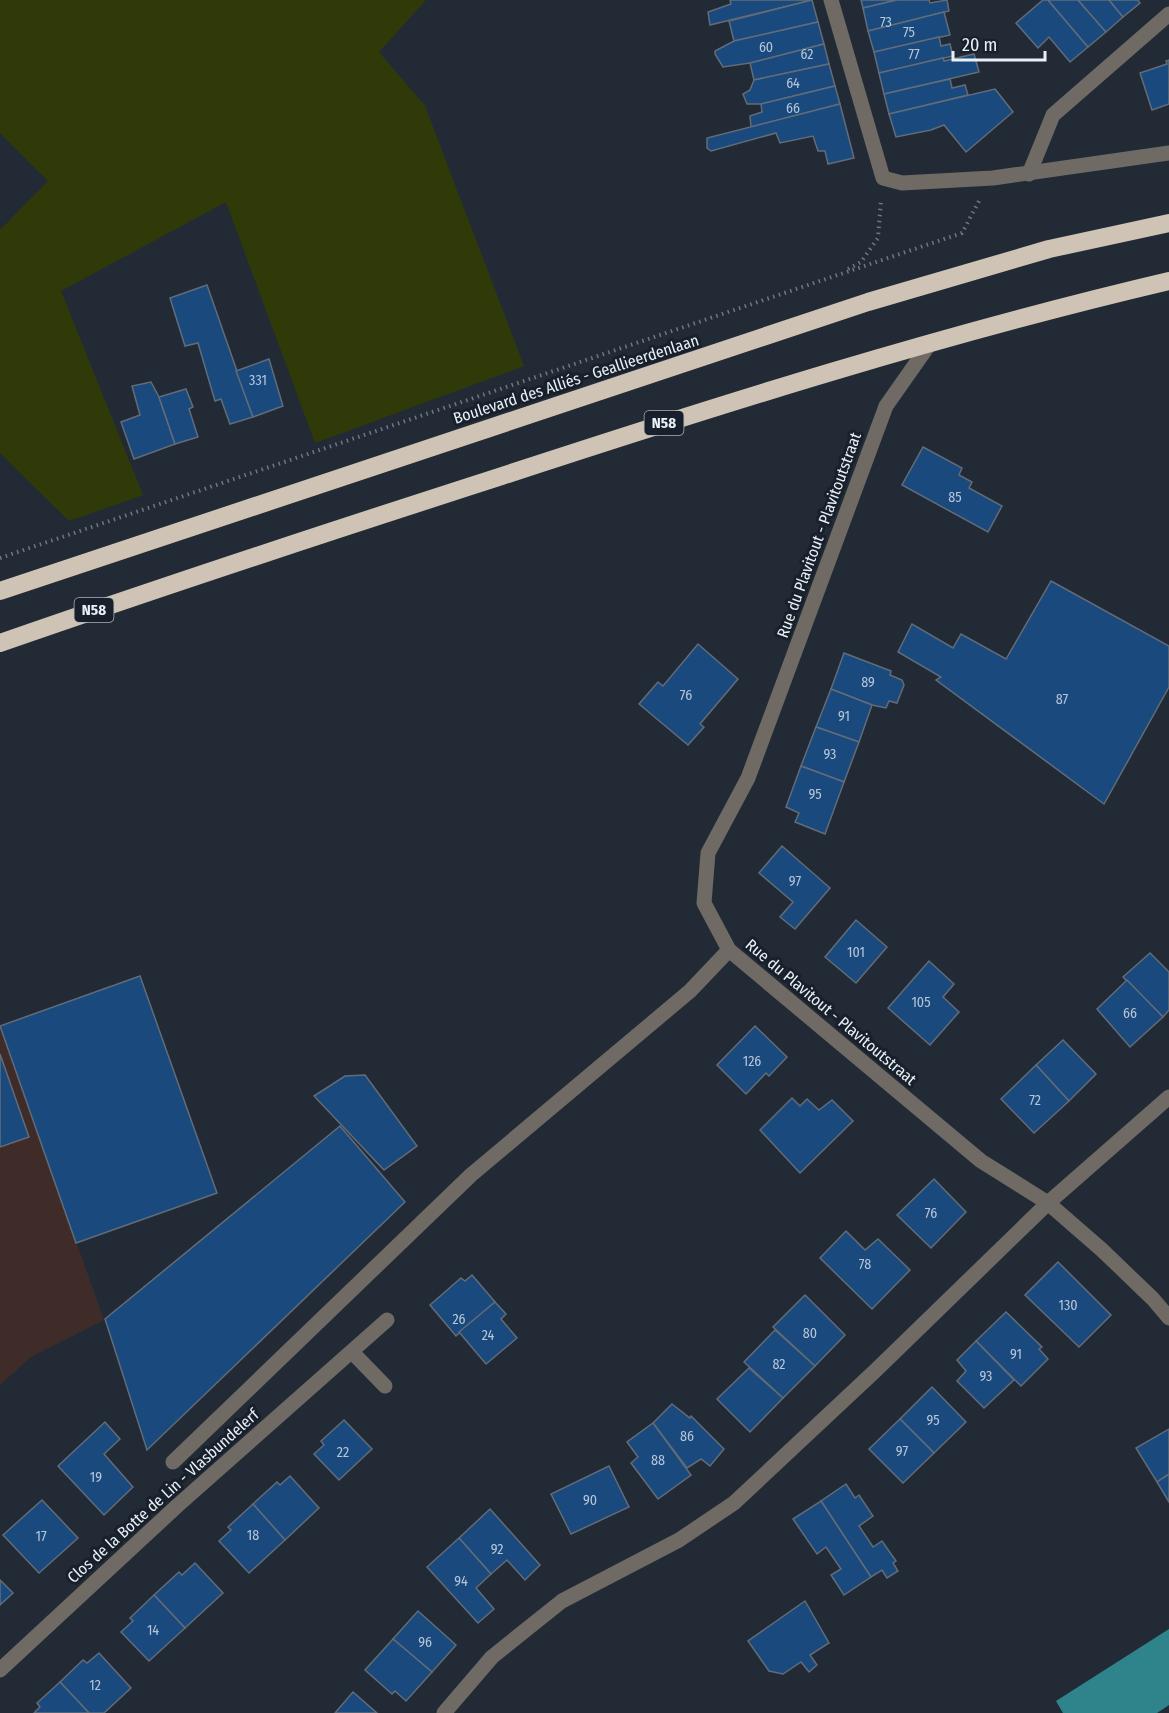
<svg xmlns="http://www.w3.org/2000/svg" width="1169" height="1713" font-family="'Fira Sans Condensed',sans-serif">
	<rect width="100%" height="100%" fill="#222b35"/>
	<polygon fill="#3f2c29" points="0,1028 104,1320 31,1357 0,1385"/>
	<polygon fill="#303a09" points="0,0 426,0 379,52 425,106 524,366 315,443 226,202 61,291 143,495 69,521 0,453 0,230 48,181 0,133"/>
	<polygon fill="#2f848c" points="1169,1629 1169,1705 1157,1713 1063,1713 1056,1701"/>
	<g fill="#1a497d" stroke="#626c78" stroke-width="1.5">
		<polygon points="730,0 812,0 710,25 708,12 731,4"/>
		<polygon points="812,0 818,22 734,41 729,21"/>
		<polygon points="861,0 897,0 863,8"/>
		<polygon points="897,0 929,0 930,3 947,0 949,11 868,31 863,8"/>
		<polygon points="1043,0 1048,0 1088,47 1070,62 1049,37 1038,48 1016,23"/>
		<polygon points="1048,0 1078,0 1106,32 1088,47"/>
		<polygon points="1078,0 1109,0 1123,17 1106,32"/>
		<polygon points="1109,0 1138,0 1140,3 1123,17"/>
		<polygon points="944,12 950,35 874,52 868,31"/>
		<polygon points="818,22 824,44 750,63 723,67 715,54 715,51 734,41"/>
		<polygon points="939,37 941,46 950,44 953,56 879,73 874,52"/>
		<polygon points="824,44 829,64 754,80 750,63"/>
		<polygon points="974,54 979,72 884,94 879,73 943,58 944,61"/>
		<polygon points="1169,60 1169,104 1152,110 1140,73 1167,64 1166,61"/>
		<polygon points="829,64 835,86 761,104 747,104 743,94 750,90 754,80"/>
		<polygon points="950,79 952,88 965,85 968,95 889,114 884,94"/>
		<polygon points="835,86 840,104 751,127 750,116 762,112 761,104"/>
		<polygon points="995,89 1013,112 966,152 944,125 931,130 896,137 889,114"/>
		<polygon points="840,104 854,158 828,164 825,151 818,151 813,136 780,143 776,133 711,151 707,148 707,138"/>
		<polygon points="207,285 253,417 230,424 221,399 215,401 198,343 185,346 170,298"/>
		<polygon points="269,359 283,406 253,417 236,371"/>
		<polygon points="151,382 159,397 175,444 134,459 121,422 140,415 132,386"/>
		<polygon points="186,389 193,407 189,409 198,437 175,444 159,397"/>
		<polygon points="923,447 962,468 959,475 972,482 969,488 1002,506 988,532 902,485"/>
		<polygon points="1051,581 1169,646 1169,687 1104,804 936,680 941,677 898,652 912,624 953,648 961,634 1006,659"/>
		<polygon points="698,644 738,679 700,724 704,727 688,745 639,704 658,682 663,686"/>
		<polygon points="844,653 891,671 890,675 902,680 904,685 897,703 889,701 886,708 872,705 831,689"/>
		<polygon points="831,689 872,705 859,742 816,727"/>
		<polygon points="816,727 859,742 844,782 801,766"/>
		<polygon points="801,766 844,782 825,834 795,822 799,813 786,807"/>
		<polygon points="782,846 830,888 795,929 780,917 793,902 759,873"/>
		<polygon points="856,920 887,947 856,983 825,957"/>
		<polygon points="1150,953 1169,972 1169,1010 1163,1017 1123,977"/>
		<polygon points="929,961 954,984 943,997 959,1012 930,1045 888,1008"/>
		<polygon points="140,976 217,1193 76,1243 0,1026"/>
		<polygon points="1127,980 1163,1017 1130,1047 1097,1009"/>
		<polygon points="755,1026 787,1057 769,1076 766,1073 746,1094 717,1065"/>
		<polygon points="1063,1040 1096,1074 1069,1101 1036,1065"/>
		<polygon points="0,1054 29,1137 0,1147"/>
		<polygon points="1036,1065 1069,1101 1034,1133 1001,1099"/>
		<polygon points="365,1075 417,1146 384,1170 314,1096 345,1076"/>
		<polygon points="792,1098 800,1106 807,1099 819,1110 832,1100 853,1121 800,1173 760,1130"/>
		<polygon points="340,1126 405,1202 147,1450 105,1319"/>
		<polygon points="934,1179 966,1212 931,1248 897,1215"/>
		<polygon points="846,1231 865,1250 878,1239 910,1270 872,1309 820,1258"/>
		<polygon points="1058,1262 1111,1315 1079,1347 1025,1295"/>
		<polygon points="472,1275 495,1302 456,1336 430,1305 461,1278 465,1281"/>
		<polygon points="805,1295 845,1335 815,1366 773,1327"/>
		<polygon points="495,1302 506,1314 501,1319 517,1338 486,1364 459,1332"/>
		<polygon points="1006,1312 1042,1347 1039,1349 1048,1359 1021,1386 976,1341"/>
		<polygon points="775,1330 815,1366 783,1398 744,1362"/>
		<polygon points="976,1341 1014,1380 984,1408 957,1381 966,1371 957,1360"/>
		<polygon points="749,1368 783,1398 750,1432 717,1399"/>
		<polygon points="932,1387 966,1422 934,1453 900,1419"/>
		<polygon points="672,1404 690,1418 691,1416 724,1449 710,1466 701,1459 687,1468 653,1423"/>
		<polygon points="900,1419 934,1453 903,1483 869,1449"/>
		<polygon points="344,1420 372,1449 339,1480 314,1454 324,1445 321,1441"/>
		<polygon points="105,1422 120,1439 104,1454 133,1487 104,1515 58,1466"/>
		<polygon points="653,1423 691,1475 658,1499 631,1463 638,1457 627,1442"/>
		<polygon points="1169,1429 1169,1474 1157,1482 1136,1448"/>
		<polygon points="609,1466 629,1507 571,1534 551,1494"/>
		<polygon points="1169,1474 1169,1502 1157,1482"/>
		<polygon points="290,1476 319,1508 285,1540 253,1504 277,1482 280,1485"/>
		<polygon points="846,1484 855,1498 859,1495 873,1516 859,1526 873,1547 882,1541 896,1561 893,1563 898,1571 887,1578 882,1570 871,1577 821,1501"/>
		<polygon points="42,1500 78,1538 39,1573 3,1535"/>
		<polygon points="821,1501 871,1577 844,1595 831,1575 841,1569 826,1547 817,1554 793,1519"/>
		<polygon points="253,1504 285,1540 249,1573 219,1541 231,1530 228,1527"/>
		<polygon points="490,1509 540,1565 525,1580 507,1560 491,1574 459,1538"/>
		<polygon points="459,1538 491,1574 476,1588 494,1609 478,1623 427,1567"/>
		<polygon points="195,1563 223,1593 185,1628 154,1595 179,1572 182,1575"/>
		<polygon points="0,1580 13,1593 0,1605"/>
		<polygon points="154,1595 185,1628 149,1661 121,1632 133,1621 130,1618"/>
		<polygon points="805,1601 829,1643 810,1655 817,1665 809,1672 801,1662 783,1674 769,1671 748,1641"/>
		<polygon points="418,1611 456,1645 432,1672 393,1639"/>
		<polygon points="393,1639 432,1672 406,1701 395,1691 392,1694 365,1670"/>
		<polygon points="99,1653 131,1688 104,1713 89,1713 60,1682 83,1660 87,1663"/>
		<polygon points="60,1682 89,1713 34,1713 40,1707 37,1703"/>
		<polygon points="353,1692 377,1713 335,1713"/>
	</g>
	<g fill="none" stroke-linecap="round" stroke-linejoin="round">
		<g stroke="#707780" stroke-width="4" stroke-dasharray="1.5 4.5" stroke-linecap="butt">
			<polyline points="848,269 861,262 878,238 881,200"/>
			<polyline points="0,558 962,233 979,201"/>
		</g>
		<g stroke="#6f6a64" stroke-width="15">
			<polyline points="831,0 883,178 902,183 993,178 1169,153"/>
			<polyline points="1029,174 1053,115 1169,14"/>
			<polyline points="931,342 886,406 748,778 708,853 704,903 729,950 981,1161 1048,1203 1102,1250 1153,1299 1169,1318"/>
			<polyline points="352,1352 385,1386"/>
			<polyline points="173,1462 471,1175 690,991 729,950"/>
			<polyline points="0,1670 177,1506 387,1320"/>
			<polyline points="444,1713 492,1657 562,1601 679,1540 734,1503 875,1371 1048,1203 1169,1097"/>
		</g>
		<g stroke="#cec3b5" stroke-width="18">
			<polyline points="0,591 868,302 1049,249 1169,223"/>
			<path d="M0 643C167 585 334 530 502 476 722 404 943 334 1169 281"/>
		</g>
	</g>
	<g text-anchor="middle" dominant-baseline="central" stroke-width="6" stroke-linejoin="round" paint-order="stroke">
		<g font-size="14" fill="#b6c6d8">
			<text x="886" y="22">73</text>
			<text x="909" y="32">75</text>
			<text x="766" y="47">60</text>
			<text x="807" y="54">62</text>
			<text x="914" y="54">77</text>
			<text x="793" y="83">64</text>
			<text x="793" y="108">66</text>
			<text x="258" y="380">331</text>
			<text x="955" y="497">85</text>
			<text x="868" y="682">89</text>
			<text x="686" y="695">76</text>
			<text x="1062" y="699">87</text>
			<text x="844" y="716">91</text>
			<text x="830" y="754">93</text>
			<text x="815" y="794">95</text>
			<text x="795" y="881">97</text>
			<text x="856" y="952">101</text>
			<text x="921" y="1002">105</text>
			<text x="1130" y="1013">66</text>
			<text x="752" y="1061">126</text>
			<text x="1035" y="1100">72</text>
			<text x="931" y="1213">76</text>
			<text x="865" y="1264">78</text>
			<text x="1068" y="1305">130</text>
			<text x="459" y="1319">26</text>
			<text x="810" y="1333">80</text>
			<text x="488" y="1335">24</text>
			<text x="1016" y="1354">91</text>
			<text x="779" y="1364">82</text>
			<text x="986" y="1376">93</text>
			<text x="933" y="1420">95</text>
			<text x="687" y="1436">86</text>
			<text x="902" y="1451">97</text>
			<text x="343" y="1452">22</text>
			<text x="658" y="1460">88</text>
			<text x="96" y="1477">19</text>
			<text x="590" y="1500">90</text>
			<text x="253" y="1535">18</text>
			<text x="41" y="1536">17</text>
			<text x="497" y="1549">92</text>
			<text x="461" y="1581">94</text>
			<text x="153" y="1630">14</text>
			<text x="425" y="1642">96</text>
			<text x="95" y="1685">12</text>
		</g>
		<g fill="#18212b" stroke="#abb2ba" stroke-width="1.5">
			<rect x="644.5" y="411" width="39" height="24" rx="4.5"/>
			<rect x="74.5" y="598" width="39" height="24" rx="4.5"/>
		</g>
		<g font-size="15" font-weight="bold" fill="#eaf0f7">
			<text x="664" y="423">N58</text>
			<text x="94" y="610">N58</text>
		</g>
		<g font-size="16" fill="#eaf0f7" stroke="#18212b">
			<text transform="translate(576 379) rotate(-18)">Boulevard des Alliés - Geallieerdenlaan</text>
			<text transform="translate(819 535) rotate(-70)">Rue du Plavitout - Plavitoutstraat</text>
			<text transform="translate(831 1012) rotate(40)">Rue du Plavitout - Plavitoutstraat</text>
			<text transform="translate(163 1496) rotate(-42)">Clos de la Botte de Lin - Vlasbundelerf</text>
		</g>
	</g>
	<path d="M953 51v9h92v-9" fill="none" stroke="#eaf0f7" stroke-width="3"/>
	<text x="962" y="51" font-size="18" fill="#eaf0f7" stroke="#18212b" stroke-width="4.5" paint-order="stroke">20 m</text>
</svg>
